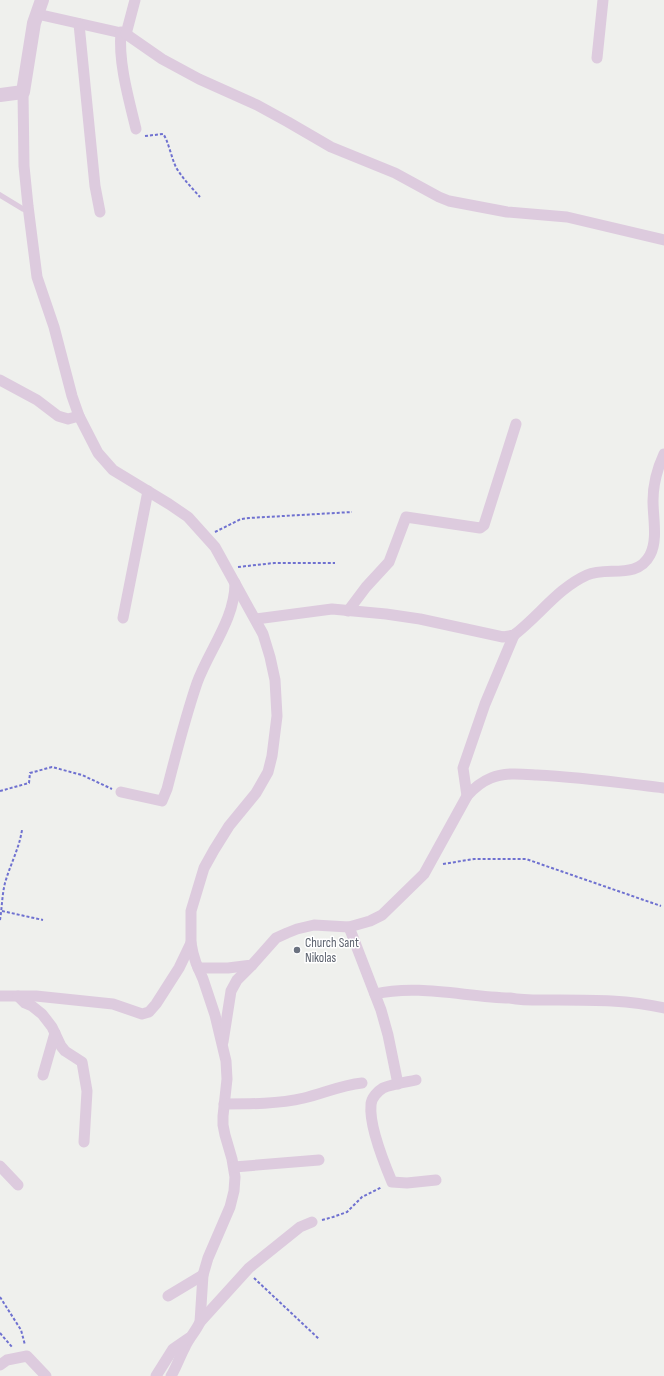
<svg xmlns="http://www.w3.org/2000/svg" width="664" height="1376" font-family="'Sofia Sans Condensed',sans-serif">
	<rect width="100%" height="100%" fill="#eff0ed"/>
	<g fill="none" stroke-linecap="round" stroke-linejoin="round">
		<g stroke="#6f71d0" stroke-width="2" stroke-dasharray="3 2" stroke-linecap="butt">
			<path d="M145 136 163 134C168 139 172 161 177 169 184 180 192 188 200 197"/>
			<polyline points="215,532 241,519 249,518 352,512"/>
			<polyline points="238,567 274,563 335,563"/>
			<polyline points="0,791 29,783 30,773 52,767 82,775 112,789"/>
			<polyline points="443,864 474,859 526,859 661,906"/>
			<polyline points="2,911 43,920"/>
			<path d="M0 920C2 908 2 895 5 883 10 865 19 849 22 830"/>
			<polyline points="322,1220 333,1217 347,1212 362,1197 382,1187"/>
			<polyline points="254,1278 319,1339"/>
			<polyline points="0,1297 21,1330 25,1345"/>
			<polyline points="0,1333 12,1347"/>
		</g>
		<polyline stroke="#ddcbde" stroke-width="5.5" points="0,195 23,209 29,211"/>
		<g stroke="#ddcbde" stroke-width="11">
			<polyline points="37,14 126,34 162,59 199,79 257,105 288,122 331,147 395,173 439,197 449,201 507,212 567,217 664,240"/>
			<polyline points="79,24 95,186 100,212"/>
			<path d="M121 32C118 62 129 100 136 129"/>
			<polyline points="126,34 135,0"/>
			<polyline points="597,58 603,0"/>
			<path d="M23 92 24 166 28 206 37 277 54 327 72 396 79 416 98 453 113 470 169 504 188 517 215 547 263 634 270 657 275 680 277 716 272 756 268 772 256 793 229 826 214 850 204 868 191 911V943L193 953 196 963 203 979 215 1015 226 1061 227 1079 223 1116V1125L225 1135 232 1159 235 1177 234 1191 230 1207 208 1258 203 1275 200 1322C196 1331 189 1338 185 1347 180 1356 177 1366 171 1376"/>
			<polyline points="0,380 37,400 58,416 68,419 79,416"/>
			<polyline points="348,611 366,587 389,562 406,517 480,528 484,525 516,424"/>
			<polyline points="123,618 148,491"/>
			<path d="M256 619 332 609 386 614 420 619 503 637 514 635C539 616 558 588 587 575 607 566 637 580 650 555 658 540 653 518 653 501 653 484 657 469 664 454"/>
			<path d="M121 792 162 801 167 789C176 754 185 718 197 683 209 650 235 619 235 583"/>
			<polyline points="467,796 463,768 485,704 514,635"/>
			<polyline points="349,927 381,1010 388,1035 398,1084"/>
			<path d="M198 968H228L252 965 276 938 287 933 297 929 314 925 349 927 370 921 382 915 424 874 467 796C474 788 481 782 491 778 505 772 522 774 537 775 579 777 622 783 664 788"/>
			<path d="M375 994C418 984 466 997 510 998 526 1001 542 1000 559 1000 595 1000 629 1000 664 1008"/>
			<polyline points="0,996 36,996 113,1004 142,1014 149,1012 156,1004 179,968 191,943"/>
			<polyline points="18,996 25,1003 32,1006 42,1014 52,1027 61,1046 65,1051 82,1062 87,1091 84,1142"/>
			<polyline points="223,1042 231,991 237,980 252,965"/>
			<polyline points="43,1075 55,1033"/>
			<path d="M416 1080C407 1082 392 1084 383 1088 378 1091 371 1098 371 1105 369 1125 384 1163 392 1182L407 1183 436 1180"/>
			<path d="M224 1104C251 1104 278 1104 304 1098 324 1093 342 1085 362 1083"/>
			<polyline points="0,1166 18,1185"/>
			<polyline points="234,1167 319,1160"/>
			<polyline points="168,1296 203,1275"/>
			<polyline points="200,1322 249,1268 300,1227 312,1222"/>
			<polyline points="0,1365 7,1360 27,1356 46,1376"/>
			<polyline points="156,1376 173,1349 189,1338"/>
		</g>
		<polyline stroke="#ddcbde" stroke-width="14" points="0,95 23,92 34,23 42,0"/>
	</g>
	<circle fill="#6b7280" stroke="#fff" stroke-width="1.5" cx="297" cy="950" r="4"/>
	<g text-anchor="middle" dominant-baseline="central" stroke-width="3" stroke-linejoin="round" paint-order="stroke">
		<g font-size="13" fill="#5b616d" stroke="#fff" text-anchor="start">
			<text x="305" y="943">Church Sant<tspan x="305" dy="15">Nikolas</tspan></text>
		</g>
	</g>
</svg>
